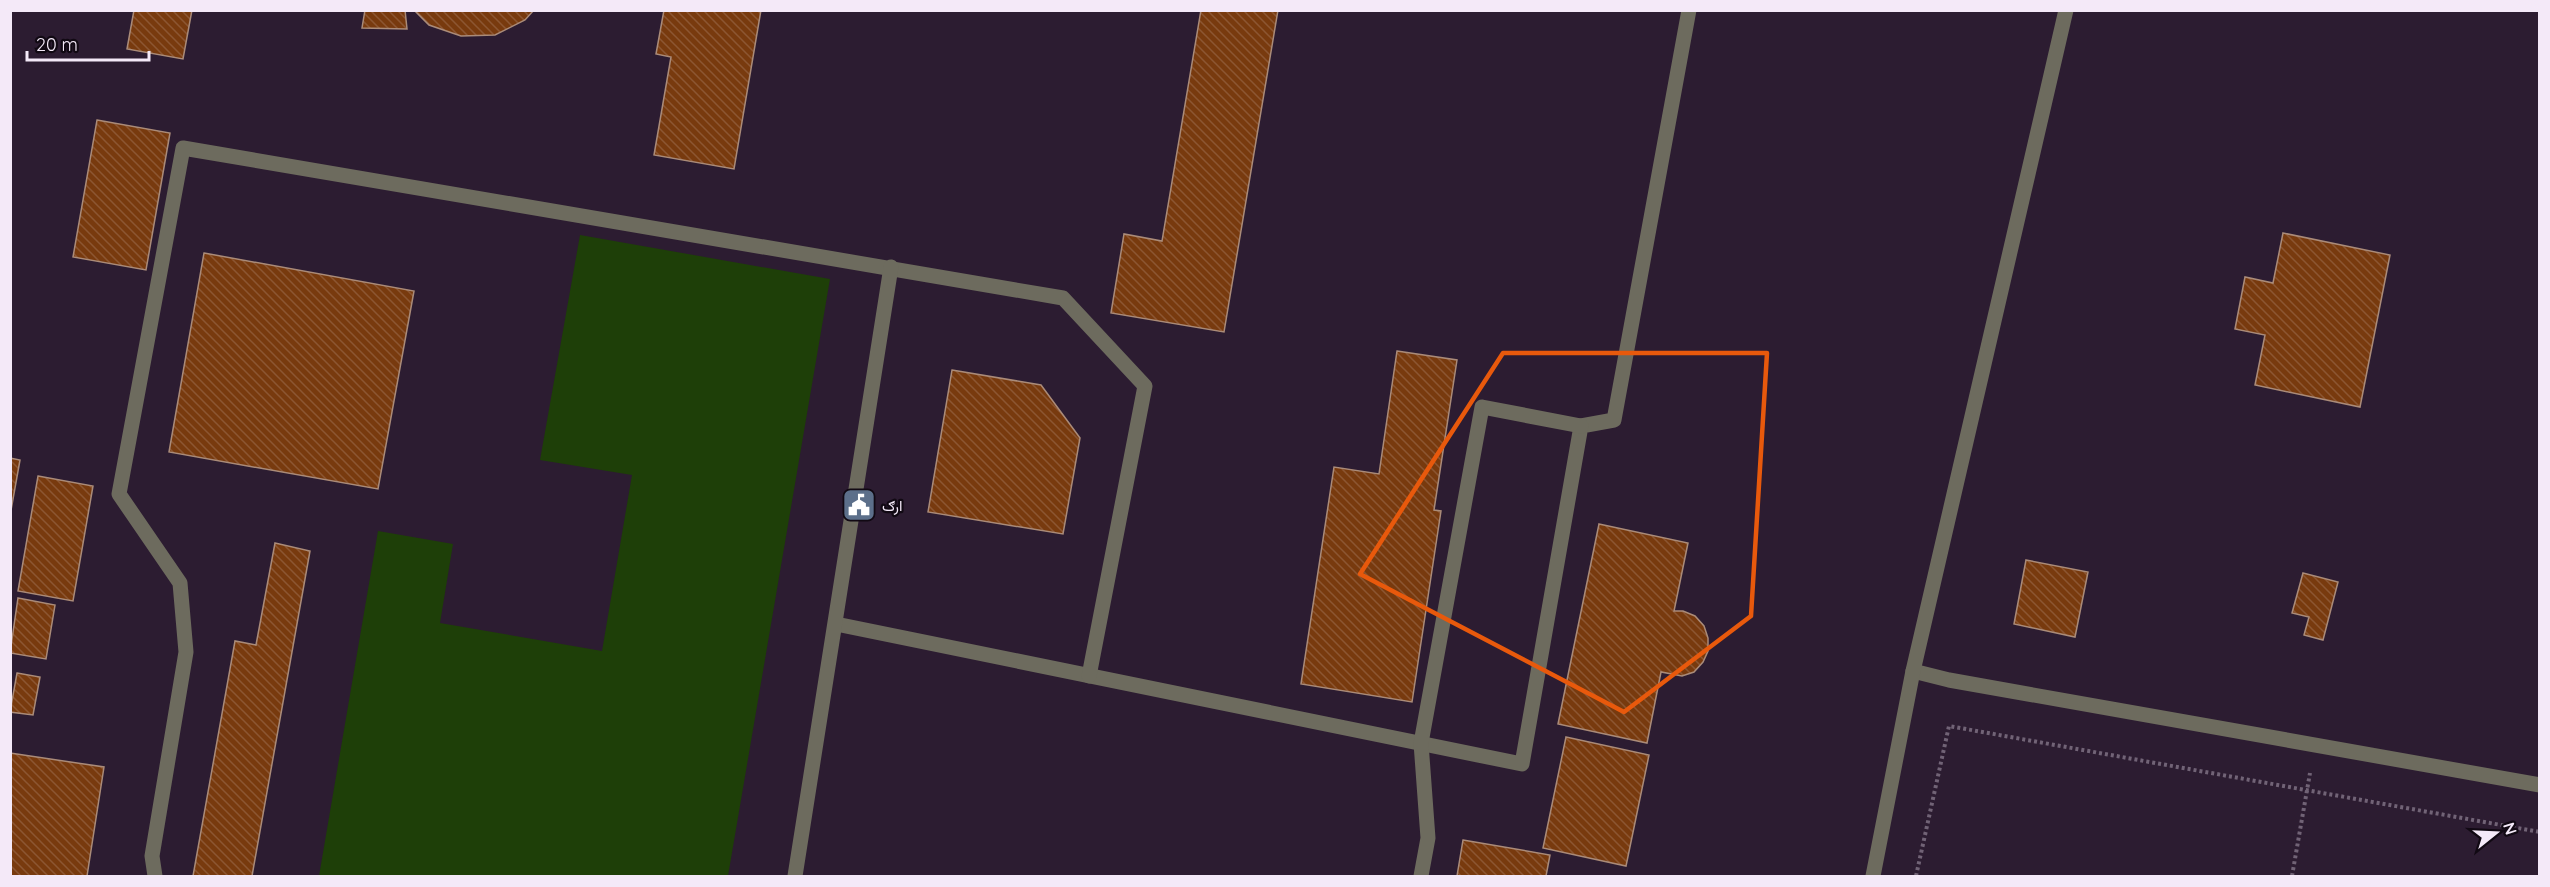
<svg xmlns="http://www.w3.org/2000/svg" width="2550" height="887" font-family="Quicksand,Vazirmatn,sans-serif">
	<defs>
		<pattern id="building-back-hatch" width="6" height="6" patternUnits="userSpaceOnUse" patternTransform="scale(1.5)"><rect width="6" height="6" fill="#783a0e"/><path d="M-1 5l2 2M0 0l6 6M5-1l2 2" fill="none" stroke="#8c5632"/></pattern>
	</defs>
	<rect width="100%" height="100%" fill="#2c1c31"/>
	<polygon fill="#1e3f08" points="580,235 830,279 728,876 319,876 378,531 453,544 440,623 602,651 632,475 540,460"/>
	<g fill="url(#building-back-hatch)" stroke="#aa8b79" stroke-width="1.5">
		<polygon points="134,10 192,10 183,59 127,49"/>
		<polygon points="365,10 405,10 407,29 362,28"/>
		<polygon points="414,10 534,10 525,20 495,35 461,36 429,25"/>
		<polygon points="664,10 761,10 734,169 654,155 671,57 656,54"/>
		<polygon points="1201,10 1278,10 1224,332 1111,313 1124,234 1162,241"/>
		<polygon points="97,120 170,133 146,270 73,257"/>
		<polygon points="2283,233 2390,255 2360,407 2255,385 2265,335 2235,329 2245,277 2273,283"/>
		<polygon points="204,253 414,291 378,489 169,452"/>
		<polygon points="1397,351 1457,360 1434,510 1441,511 1412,702 1301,684 1334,467 1379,474"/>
		<polygon points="952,370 1041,385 1080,438 1063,534 928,512"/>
		<polygon points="10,458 20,460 10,516"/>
		<polygon points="38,476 93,486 73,601 18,591"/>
		<polygon points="1599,524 1688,543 1674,611 1683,611 1695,616 1704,626 1708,638 1708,651 1703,662 1694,672 1682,676 1661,672 1647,743 1558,724"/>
		<polygon points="275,543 310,551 252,876 193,876 235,641 256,645"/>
		<polygon points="2026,560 2088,572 2075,637 2014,624"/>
		<polygon points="2303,573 2338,582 2323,640 2304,635 2309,617 2292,613"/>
		<polygon points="18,598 55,605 46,659 10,653"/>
		<polygon points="17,673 40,677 33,715 10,712"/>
		<polygon points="1566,737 1649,755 1626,866 1543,848"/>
		<polygon points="10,753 104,767 87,876 10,876"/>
		<polygon points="1463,840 1550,855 1546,876 1457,876"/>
	</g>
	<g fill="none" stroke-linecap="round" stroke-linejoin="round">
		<g stroke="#716376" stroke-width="4" stroke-dasharray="3 3" stroke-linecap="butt">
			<polyline points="1916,876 1949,726 2540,832"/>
			<polyline points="2292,876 2310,773"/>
		</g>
		<g stroke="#6d6b5e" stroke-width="15">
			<polyline points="836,624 1522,764 1581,426 1614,420 1689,10"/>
			<polyline points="1913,671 1949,680 2540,785"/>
			<polyline points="155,876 152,856 186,652 180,583 119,494 183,148 1063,298 1145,386 1089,676"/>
			<polyline points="795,876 891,267"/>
			<polyline points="1421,876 1428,838 1421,743 1482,407 1581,426"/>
			<polyline points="1873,876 1913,671 2066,10"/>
		</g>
	</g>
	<path fill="none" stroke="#e8590c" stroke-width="4.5" stroke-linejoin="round" d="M1503 353H1767L1751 616 1624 712 1360 574Z"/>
	<defs>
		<symbol id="civic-square" viewBox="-11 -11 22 22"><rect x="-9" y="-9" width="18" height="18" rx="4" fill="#5c6f8a" stroke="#110913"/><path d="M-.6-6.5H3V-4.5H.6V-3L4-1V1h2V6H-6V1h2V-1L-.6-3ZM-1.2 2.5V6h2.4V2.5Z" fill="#fff"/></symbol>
	</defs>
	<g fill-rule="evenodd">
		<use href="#civic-square" x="840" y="486" width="38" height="38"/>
	</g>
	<g text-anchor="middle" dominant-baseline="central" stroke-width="4.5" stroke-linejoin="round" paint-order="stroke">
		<g font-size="15" fill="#f4e9f8" stroke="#110913" text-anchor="start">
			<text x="882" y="505">ارګ</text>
		</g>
	</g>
	<rect width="2550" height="887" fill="none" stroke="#f4e9f8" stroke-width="24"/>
	<g transform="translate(2496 833) rotate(72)" stroke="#110913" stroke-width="4.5" paint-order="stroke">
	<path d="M0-4.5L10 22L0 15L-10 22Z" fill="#f4e9f8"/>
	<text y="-9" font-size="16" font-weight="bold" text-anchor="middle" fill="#f4e9f8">N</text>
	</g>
	<path d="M27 51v9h122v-9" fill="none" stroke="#f4e9f8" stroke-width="3"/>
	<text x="36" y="51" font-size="18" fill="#f4e9f8" stroke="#110913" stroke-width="4.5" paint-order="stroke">20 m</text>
</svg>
